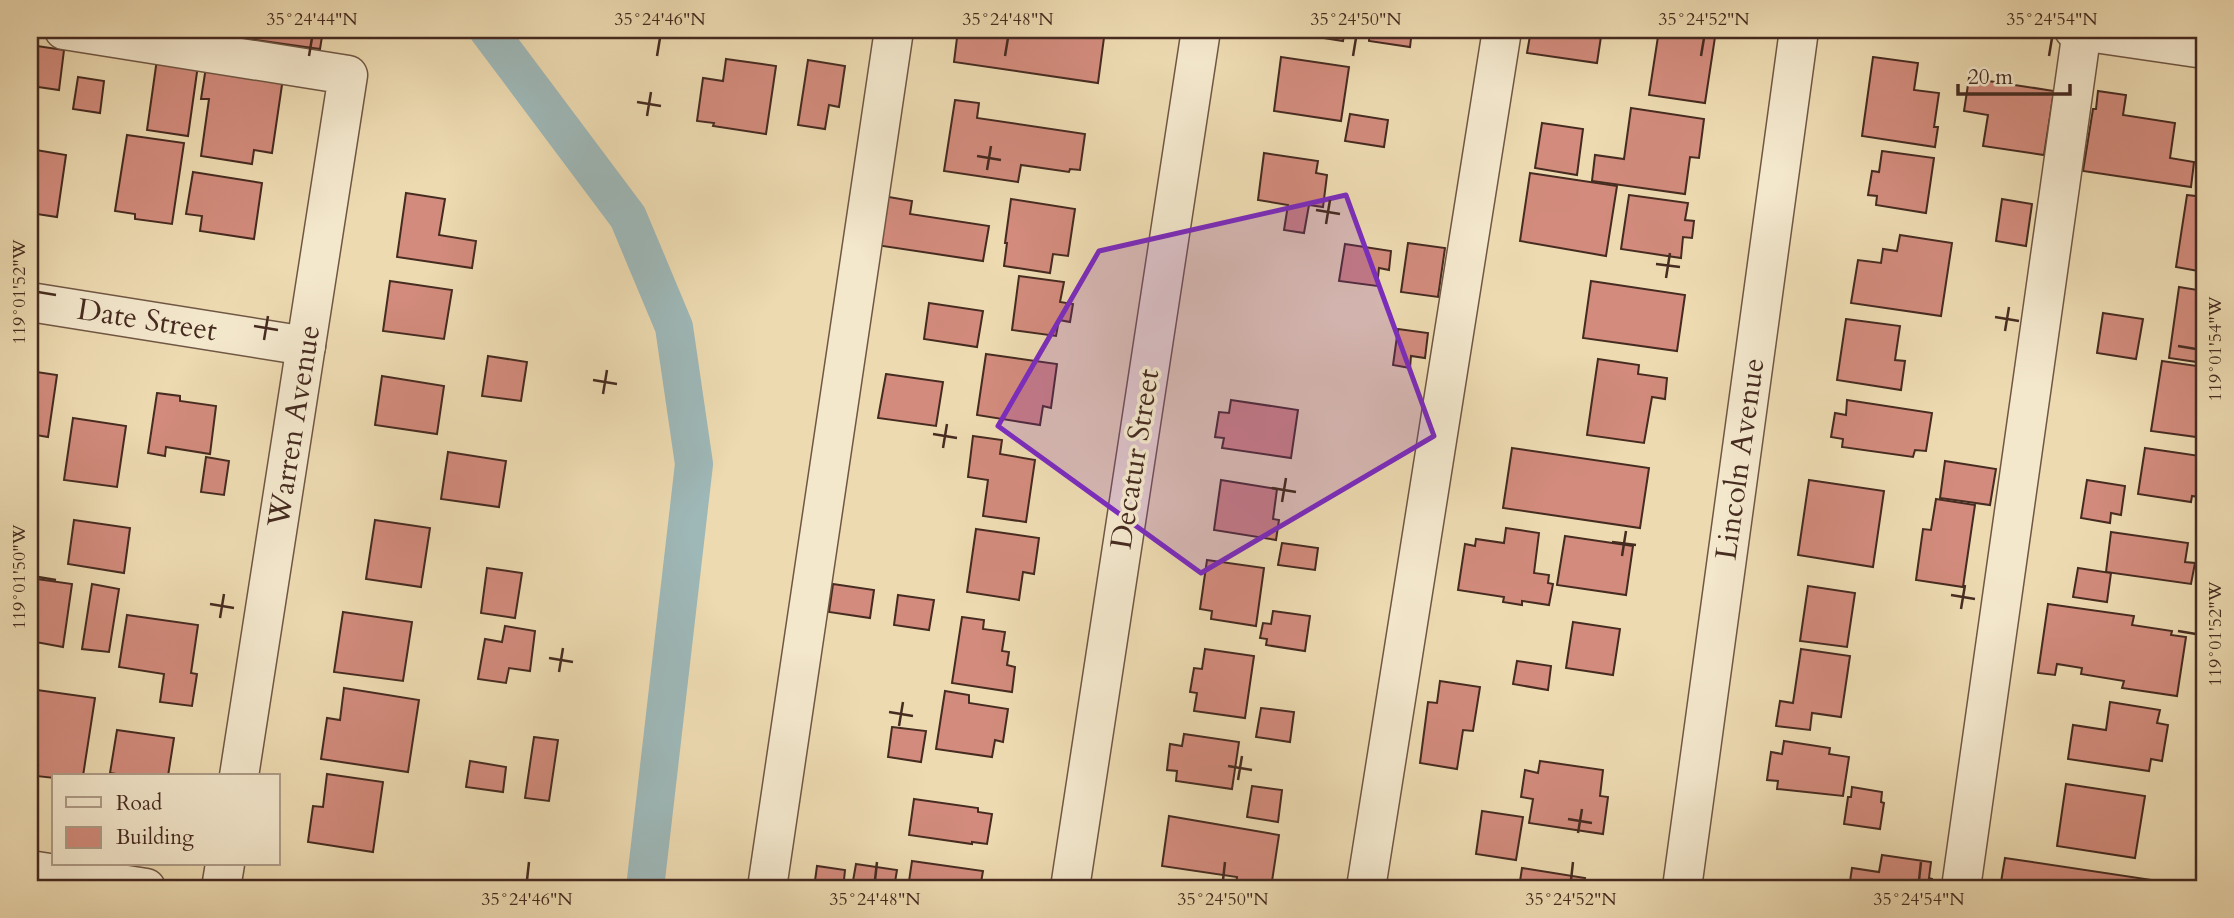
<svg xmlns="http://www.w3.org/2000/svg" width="2234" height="918" font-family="Cardo,serif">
	<rect width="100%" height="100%" fill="#eddab1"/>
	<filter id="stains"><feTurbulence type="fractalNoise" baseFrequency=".00286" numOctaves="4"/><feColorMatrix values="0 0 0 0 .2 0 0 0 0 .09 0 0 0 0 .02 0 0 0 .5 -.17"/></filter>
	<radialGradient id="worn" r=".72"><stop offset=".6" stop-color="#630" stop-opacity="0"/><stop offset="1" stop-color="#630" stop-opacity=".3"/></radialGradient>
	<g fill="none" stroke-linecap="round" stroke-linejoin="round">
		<polyline stroke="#9eb8b8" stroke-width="38" points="488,30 628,217 674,327 694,464 645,888"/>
	</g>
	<g fill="#d28b7c" stroke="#462b20" stroke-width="2">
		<polygon points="221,30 323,30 320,49 221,35"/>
		<polygon points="958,30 1105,30 1098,83 954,62"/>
		<polygon points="1298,30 1345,30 1343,41 1298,34"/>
		<polygon points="1370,30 1412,30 1410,47 1369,41"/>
		<polygon points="1531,30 1602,30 1597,63 1527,53"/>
		<polygon points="1659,30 1715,37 1705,103 1649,95"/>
		<polygon points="37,46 64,50 59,90 31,86"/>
		<polygon points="1281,57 1349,67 1341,121 1274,111"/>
		<polygon points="1873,57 1918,63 1914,90 1939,93 1934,127 1938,127 1935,147 1862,136"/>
		<polygon points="157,59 198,65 188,136 147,130"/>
		<polygon points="726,59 776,66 766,134 713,126 714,123 697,121 703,78 723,81"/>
		<polygon points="808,60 845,66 839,107 829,105 825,129 798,125"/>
		<polygon points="206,67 283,78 272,153 254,150 252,164 201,156 209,99 201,99"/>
		<polygon points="78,77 104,81 100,113 73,109"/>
		<polygon points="1969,78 2054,91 2044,155 1983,146 1988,115 1964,111"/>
		<polygon points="2098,91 2126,95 2123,115 2175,123 2170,158 2194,162 2191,187 2083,171 2093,109 2096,109"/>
		<polygon points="955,100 979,103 977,118 1085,134 1080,170 1070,169 1069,172 1021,165 1018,182 944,171"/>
		<polygon points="1631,108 1704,119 1699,158 1690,157 1685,194 1592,181 1595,155 1624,159"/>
		<polygon points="1350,114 1388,120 1384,147 1345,141"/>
		<polygon points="1542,123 1583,129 1577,175 1535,168"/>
		<polygon points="127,135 184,143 172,224 135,219 135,214 115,211"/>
		<polygon points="30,149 66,155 57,217 30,213"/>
		<polygon points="1882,151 1934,158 1926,213 1876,205 1877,196 1868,195 1872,171 1879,172"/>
		<polygon points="1264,153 1318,161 1316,173 1327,175 1323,207 1309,205 1304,233 1284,230 1288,205 1258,200"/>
		<polygon points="193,172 262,183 254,239 200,231 202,216 186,214"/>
		<polygon points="1530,173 1617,186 1606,256 1520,241"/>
		<polygon points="406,193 445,199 439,235 476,241 472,268 397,257"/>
		<polygon points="1629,195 1688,203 1685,220 1694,221 1692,238 1683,237 1681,258 1621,249"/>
		<polygon points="2187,195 2204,197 2204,272 2176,267"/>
		<polygon points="883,196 912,201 910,214 989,226 983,261 876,245"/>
		<polygon points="1011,199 1075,209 1068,256 1053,254 1050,273 1004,266 1007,243 1005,243"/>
		<polygon points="2002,199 2032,204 2026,246 1996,241"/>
		<polygon points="1900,235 1952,243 1941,316 1851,303 1858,260 1881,263 1883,249 1897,251"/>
		<polygon points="1408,243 1445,248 1438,297 1401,292"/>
		<polygon points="1345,244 1391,251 1389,270 1379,268 1377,286 1339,281"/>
		<polygon points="1019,276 1064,282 1060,302 1073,304 1070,322 1059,320 1056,336 1012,330"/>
		<polygon points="390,281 452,290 444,339 383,331"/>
		<polygon points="1591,281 1685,295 1677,351 1583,338"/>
		<polygon points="2179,287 2204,291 2204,344 2200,343 2197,362 2169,358"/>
		<polygon points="929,303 983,311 977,347 924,339"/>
		<polygon points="2103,313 2143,319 2136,359 2097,353"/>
		<polygon points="1846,319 1900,326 1895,360 1905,361 1901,390 1837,380"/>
		<polygon points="1398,329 1428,333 1425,358 1411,356 1410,368 1393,365"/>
		<polygon points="986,354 1057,364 1051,408 1043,406 1040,425 977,415"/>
		<polygon points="488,356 527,362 521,401 482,396"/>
		<polygon points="1598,359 1639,365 1638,374 1667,378 1665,399 1652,397 1644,443 1587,435"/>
		<polygon points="2162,361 2204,367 2204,438 2151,431"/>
		<polygon points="30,371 57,375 48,437 30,434"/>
		<polygon points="886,374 943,382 936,426 878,418"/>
		<polygon points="382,376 444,386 437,434 375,425"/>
		<polygon points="157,393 180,396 180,401 216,406 210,454 166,447 165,456 148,453"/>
		<polygon points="1231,400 1298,410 1291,458 1222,448 1224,438 1215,437 1219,412 1229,413"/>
		<polygon points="1847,400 1932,413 1926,451 1915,450 1913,457 1842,447 1843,439 1831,437 1835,413 1846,415"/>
		<polygon points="73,418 126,426 117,487 64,480"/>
		<polygon points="973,436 1002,440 1000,454 1035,460 1026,522 983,516 988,480 968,477"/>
		<polygon points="1512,448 1649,468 1640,528 1503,508"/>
		<polygon points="2145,448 2200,456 2198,468 2204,469 2204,498 2192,496 2191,502 2138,494"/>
		<polygon points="448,452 506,461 499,507 441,499"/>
		<polygon points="206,457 229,461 224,495 201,492"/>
		<polygon points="1945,461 1996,469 1990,505 1940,498"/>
		<polygon points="1221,480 1277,489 1273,519 1279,520 1276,540 1214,530"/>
		<polygon points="1809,480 1884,491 1873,567 1798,555"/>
		<polygon points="2087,480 2125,486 2121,515 2111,513 2110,523 2081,518"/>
		<polygon points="1936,499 1975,505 1963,587 1916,580 1923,529 1931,530"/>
		<polygon points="74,520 130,528 124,573 68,564"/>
		<polygon points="375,520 430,528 421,587 366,579"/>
		<polygon points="1506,528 1539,533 1534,573 1549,575 1548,583 1553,584 1549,605 1522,601 1522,605 1503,602 1504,597 1458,590 1465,544 1475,546 1476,539 1504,543"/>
		<polygon points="976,529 1039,538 1034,574 1023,572 1019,600 967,592"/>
		<polygon points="2111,532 2188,543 2185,562 2195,563 2191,584 2106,572"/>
		<polygon points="1565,536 1633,546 1626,595 1557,585"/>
		<polygon points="1282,543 1318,548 1315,570 1278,565"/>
		<polygon points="1207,560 1264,568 1256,626 1211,619 1212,611 1200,609"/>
		<polygon points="487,568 522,573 515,618 481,613"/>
		<polygon points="2078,568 2111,573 2107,602 2073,597"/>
		<polygon points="37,579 72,584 63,647 30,641 30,624"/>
		<polygon points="92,584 119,589 109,652 82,649"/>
		<polygon points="833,584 874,590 870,618 829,612"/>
		<polygon points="1808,586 1855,593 1847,647 1800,641"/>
		<polygon points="898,595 934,600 929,630 894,625"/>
		<polygon points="2048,604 2134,616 2132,625 2172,631 2171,635 2186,637 2177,696 2122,688 2124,681 2081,674 2082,668 2057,664 2055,675 2038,673"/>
		<polygon points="1273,611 1310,616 1305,651 1266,645 1267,639 1260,638 1263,623 1271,624"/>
		<polygon points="343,612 412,622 403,681 334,672"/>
		<polygon points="127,615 198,625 191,673 197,674 192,706 160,702 164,674 119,667"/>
		<polygon points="962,617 984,620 983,629 1005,632 1002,651 1009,652 1007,665 1015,667 1012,692 952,683"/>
		<polygon points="1573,622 1620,629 1613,675 1566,668"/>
		<polygon points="505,626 535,631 530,671 509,668 506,683 478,679 485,639 502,642"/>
		<polygon points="1205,649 1254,656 1245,718 1194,711 1197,693 1190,692 1194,668 1202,669"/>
		<polygon points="1801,649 1850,656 1841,717 1812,713 1810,730 1776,726 1780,701 1793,703"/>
		<polygon points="1517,661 1551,666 1548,690 1513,684"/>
		<polygon points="1440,681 1480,687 1473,731 1463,730 1457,769 1420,763 1428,702 1437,703"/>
		<polygon points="344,688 419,700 408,772 321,759 327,718 340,720"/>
		<polygon points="37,690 95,698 83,776 54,776 54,778 36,776 38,766 30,765 30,740"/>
		<polygon points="945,691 969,695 969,703 1008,709 1003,742 995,740 992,757 936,749"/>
		<polygon points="2110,702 2160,710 2157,723 2168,725 2162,761 2151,759 2149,771 2068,759 2073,725 2106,730"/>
		<polygon points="1261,708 1294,712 1290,742 1256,737"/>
		<polygon points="892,727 926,731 921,762 888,757"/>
		<polygon points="117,730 174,738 168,776 129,776 110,773"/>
		<polygon points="1184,734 1239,742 1232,789 1176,781 1177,771 1167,770 1170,744 1182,746"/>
		<polygon points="534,737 558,740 549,801 525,798"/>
		<polygon points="1784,741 1830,748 1829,754 1849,757 1843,796 1777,789 1778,781 1767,780 1771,752 1782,754"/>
		<polygon points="470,761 506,767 503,792 466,787"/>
		<polygon points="1540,761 1603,770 1600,796 1608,797 1603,834 1529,823 1533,799 1521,797 1525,770 1538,773"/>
		<polygon points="327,774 383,782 373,852 308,842 313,806 323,807"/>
		<polygon points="2066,784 2145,796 2135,858 2057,846"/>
		<polygon points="1252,786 1282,790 1278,822 1247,817"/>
		<polygon points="1852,787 1882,792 1881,802 1884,803 1880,829 1844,824 1848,797 1851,797"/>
		<polygon points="914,799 978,808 978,812 992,814 987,844 972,842 972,844 909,835"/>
		<polygon points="1482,811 1523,817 1516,860 1476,854"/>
		<polygon points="1169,816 1279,835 1271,888 1236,884 1237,877 1162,866"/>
		<polygon points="1882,855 1931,862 1929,878 1932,879 1931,888 1849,888 1852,868 1879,872"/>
		<polygon points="2005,858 2152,880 2151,888 2000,888"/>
		<polygon points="912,861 983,871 980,888 908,888"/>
		<polygon points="856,864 897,870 894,888 814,888 817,866 845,870 844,880 853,881"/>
		<polygon points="1522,868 1585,878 1583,888 1519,888"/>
	</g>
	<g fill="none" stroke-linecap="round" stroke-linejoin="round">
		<defs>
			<g id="minor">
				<polyline points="64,30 348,75 239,776"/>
				<polyline points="2074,30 2204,49"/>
				<polyline points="30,302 306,346"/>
				<polyline points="30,870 146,888"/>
				<polyline points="221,888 225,864"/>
				<polyline points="767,888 894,30"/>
				<polyline points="1070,888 1201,30"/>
				<polyline points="1366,888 1502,30"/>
				<polyline points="1682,888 1799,30"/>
				<polyline points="1961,888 2082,30"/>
			</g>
		</defs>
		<use href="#minor" stroke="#705744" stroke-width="41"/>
		<use href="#minor" stroke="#f3e7cc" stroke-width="38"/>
	</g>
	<path fill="#7b2cbf" fill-opacity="0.2" stroke="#7b2cbf" stroke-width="5" stroke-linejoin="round" d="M1346 195 1434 436 1201 573 998 426 1099 251Z"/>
	<path fill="none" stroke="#462b20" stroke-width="2.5" d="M309 56 312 38M657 56 660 38M1005 56 1008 38M1353 56 1356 38M1701 56 1704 38M2049 56 2052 38M637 102 661 106M647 116 651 92M977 156 1001 160M987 170 991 146M1316 210 1340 214M1326 224 1330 200M1656 264 1680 267M1666 278 1670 253M38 292 56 295M1995 317 2019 321M254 326 278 330M2005 331 2009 307M264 340 268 316M2178 346 2196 349M593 380 617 384M603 394 607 370M933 434 957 438M943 448 947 424M1272 488 1296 492M1282 502 1286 478M1612 542 1636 545M1622 556 1626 531M38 577 56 580M1951 595 1975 599M210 604 234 608M1961 609 1965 585M220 618 224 594M2178 631 2196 634M549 658 573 662M559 672 563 648M889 712 913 716M899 726 903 702M1228 766 1252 770M1238 780 1242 756M1568 819 1592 823M1578 833 1582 809M527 880 529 862M875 880 877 862M1223 880 1225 862M1571 880 1573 862M1919 880 1921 862"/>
	<g text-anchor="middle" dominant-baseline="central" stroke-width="7" stroke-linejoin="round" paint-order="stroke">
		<g font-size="30" fill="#462b20" stroke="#f3e7cc">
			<text transform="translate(147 320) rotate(9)">Date Street</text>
			<text transform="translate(294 426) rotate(-81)">Warren Avenue</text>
			<text transform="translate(1135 459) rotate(-81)">Decatur Street</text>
			<text transform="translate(1740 459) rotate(-82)">Lincoln Avenue</text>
		</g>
	</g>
	<rect width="2234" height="918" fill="none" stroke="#eddab1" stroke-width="77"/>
	<rect x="52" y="774" width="228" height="91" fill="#f3e7cc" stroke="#ae9c87" stroke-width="2"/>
	<rect x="66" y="797" width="35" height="10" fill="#f3e7cc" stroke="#ae9c87" stroke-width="2"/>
	<text x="116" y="810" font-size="21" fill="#462b20">Road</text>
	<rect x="66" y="827" width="35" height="21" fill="#d28b7c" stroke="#ae9c87" stroke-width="2"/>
	<text x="116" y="844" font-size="21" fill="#462b20">Building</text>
	<path d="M1958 84v10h112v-10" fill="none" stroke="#462b20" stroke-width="3.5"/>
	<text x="1968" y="84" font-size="21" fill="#462b20" stroke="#f3e7cc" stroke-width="5" paint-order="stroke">20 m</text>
	<rect x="38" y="38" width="2158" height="842" fill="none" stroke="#462b20" stroke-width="2.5"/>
	<g font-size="18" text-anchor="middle" fill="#462b20">
		<text x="312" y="25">35°24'44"N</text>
		<text x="660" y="25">35°24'46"N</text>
		<text x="1008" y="25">35°24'48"N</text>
		<text x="1356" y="25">35°24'50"N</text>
		<text x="1704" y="25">35°24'52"N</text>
		<text x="2052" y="25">35°24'54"N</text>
		<text transform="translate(19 292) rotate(-90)" y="6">119°01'52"W</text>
		<text transform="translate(2215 349) rotate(-90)" y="6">119°01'54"W</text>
		<text transform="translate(19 577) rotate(-90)" y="6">119°01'50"W</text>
		<text transform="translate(2215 634) rotate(-90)" y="6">119°01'52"W</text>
		<text x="527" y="905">35°24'46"N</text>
		<text x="875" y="905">35°24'48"N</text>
		<text x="1223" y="905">35°24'50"N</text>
		<text x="1571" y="905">35°24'52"N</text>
		<text x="1919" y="905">35°24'54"N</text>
	</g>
	<rect width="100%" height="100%" filter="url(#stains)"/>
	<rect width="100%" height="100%" fill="url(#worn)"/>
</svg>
